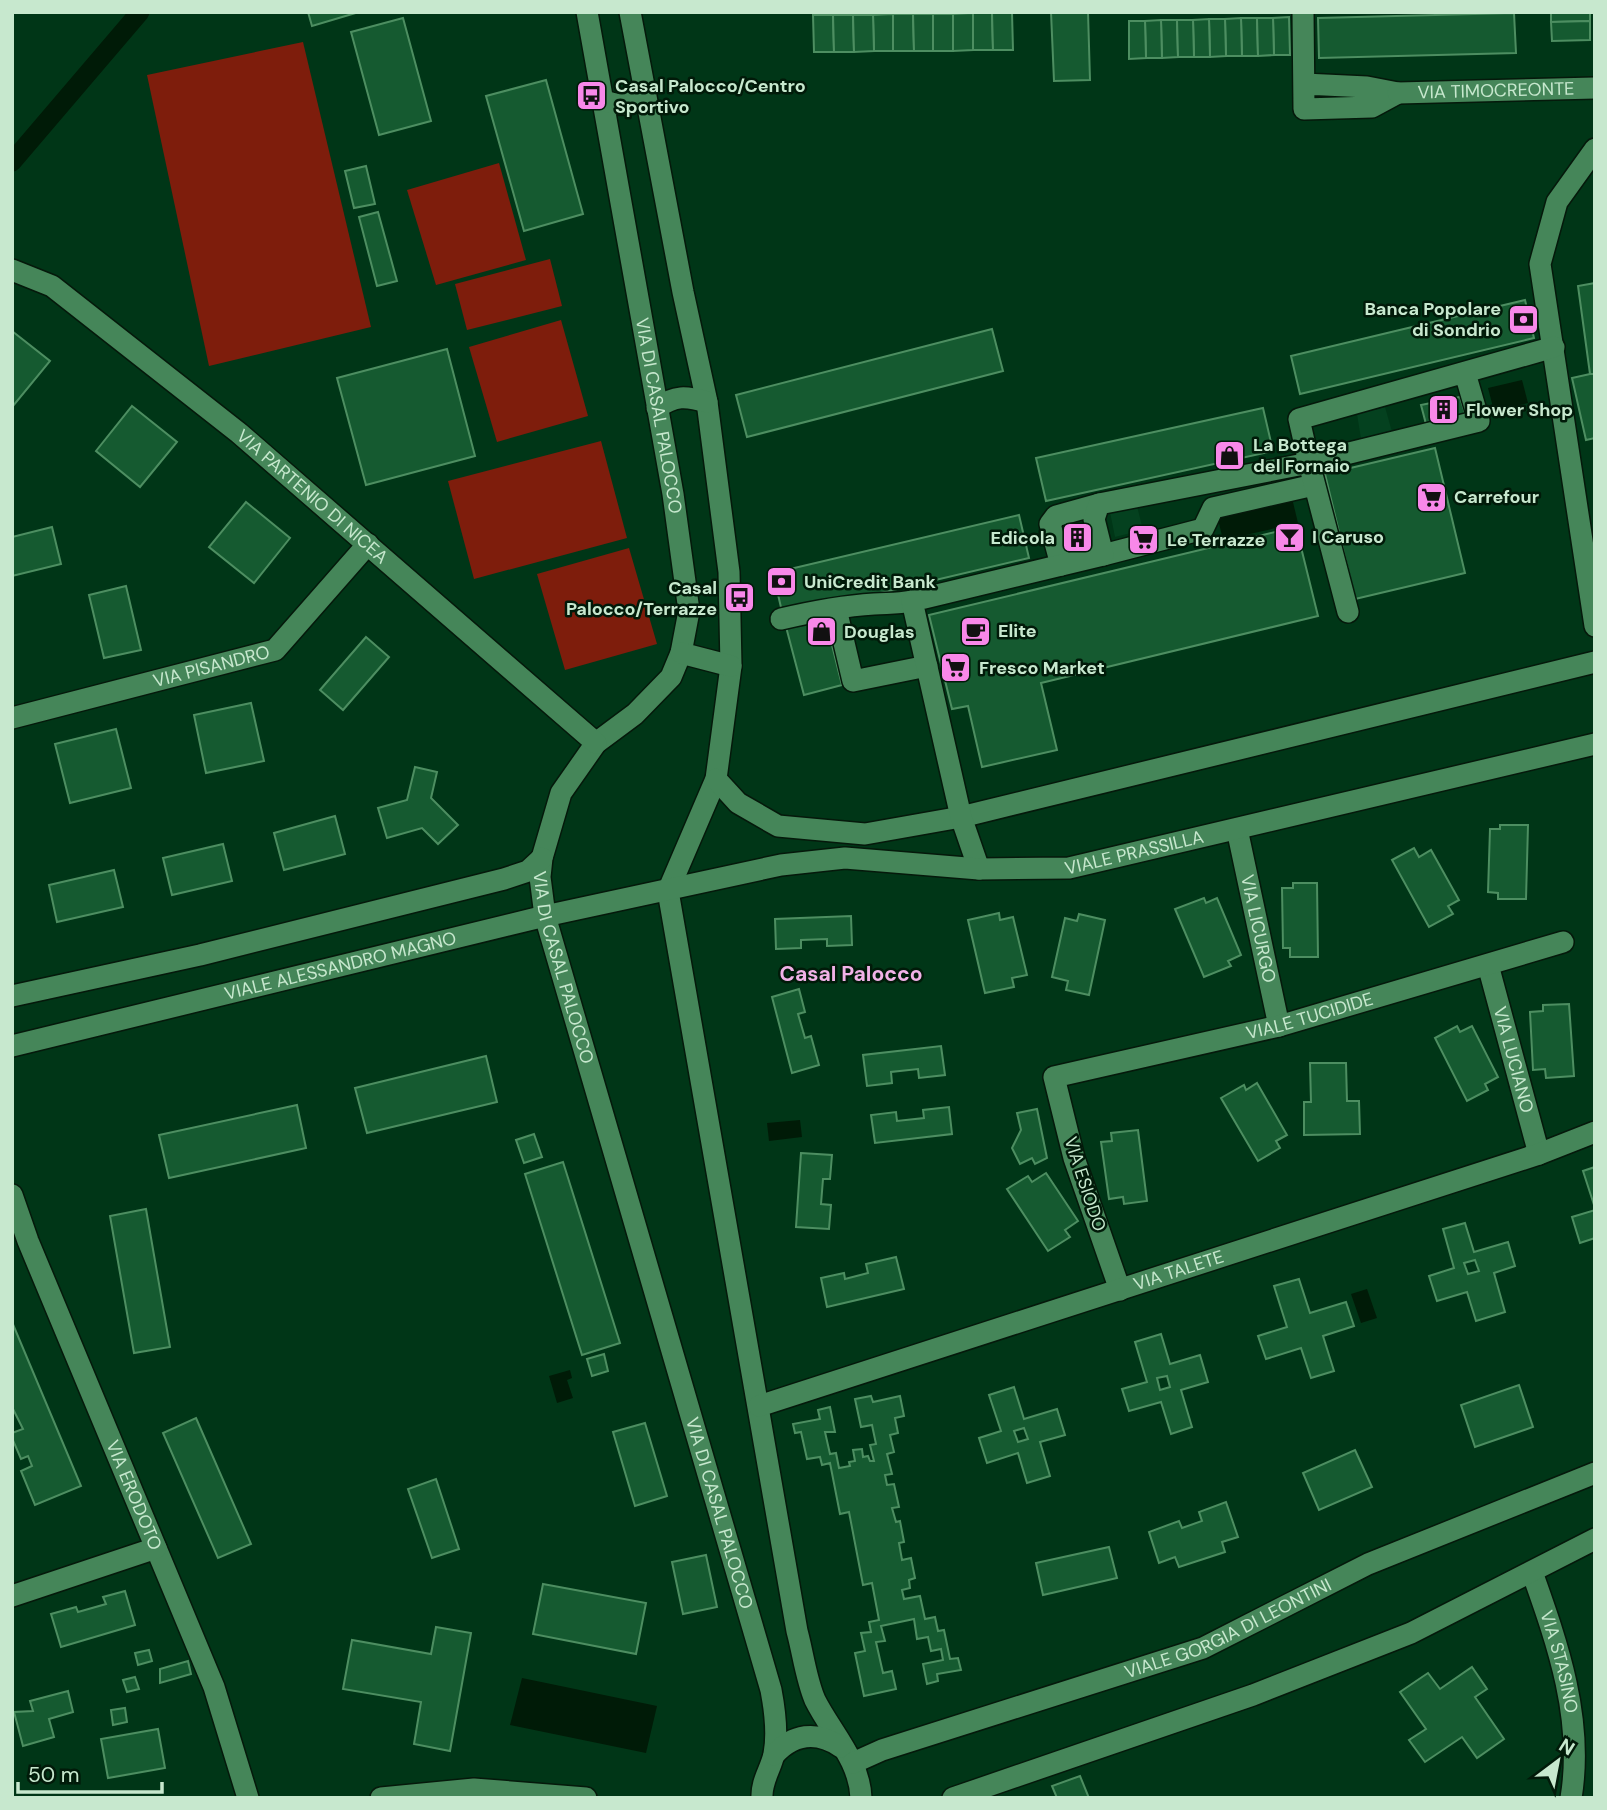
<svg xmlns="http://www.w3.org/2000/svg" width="1607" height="1810" font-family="'DM Sans',sans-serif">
	<rect width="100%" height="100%" fill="#003617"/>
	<g fill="#04411f">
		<polygon points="1385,407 1394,439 1362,445 1357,414"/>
		<polygon points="1136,502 1143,530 1115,537 1109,507"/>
	</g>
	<g fill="#7e1d0c">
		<polygon points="303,42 371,327 209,366 147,75"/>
		<polygon points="499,163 526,260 436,285 407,190"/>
		<polygon points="550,259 562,306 467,330 455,284"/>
		<polygon points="561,320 588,416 497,442 469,347"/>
		<polygon points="601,441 627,538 474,579 448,481"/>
		<polygon points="629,548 657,644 565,670 537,574"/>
	</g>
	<g fill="#001b07">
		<polygon points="1522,380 1528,403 1494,411 1488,388"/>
		<polygon points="1292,498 1298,523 1223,540 1217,515"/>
		<polygon points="800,1120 802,1137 769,1141 767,1123"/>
		<polygon points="1367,1289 1377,1318 1361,1323 1351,1294"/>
		<polygon points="570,1370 572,1378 567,1380 573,1398 557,1403 549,1376"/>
		<polygon points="522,1678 657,1706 646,1753 510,1725"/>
	</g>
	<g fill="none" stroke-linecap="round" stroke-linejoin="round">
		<polyline stroke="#001b07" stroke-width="19" points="12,162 140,12"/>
	</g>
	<g fill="#155a30" stroke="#4d8e61" stroke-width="2" fill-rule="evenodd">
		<polygon points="308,12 359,12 312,26"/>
		<polygon points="1051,12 1088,12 1090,80 1054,81"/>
		<polygon points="1551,12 1590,12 1590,21 1551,22"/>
		<polygon points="973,13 973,50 953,51 953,14"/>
		<polygon points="973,13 992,13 993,50 973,50"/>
		<polygon points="992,13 1012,13 1013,50 993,50"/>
		<polygon points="1514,13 1516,53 1319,58 1318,18"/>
		<polygon points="893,14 893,51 874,51 873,15"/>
		<polygon points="893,14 913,14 914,51 893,51"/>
		<polygon points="913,14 933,14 933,51 914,51"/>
		<rect x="933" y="14" width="20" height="37"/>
		<polygon points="813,15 833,15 834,52 814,52"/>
		<polygon points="833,15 853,15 854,52 834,52"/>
		<polygon points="853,15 873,15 874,51 854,52"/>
		<polygon points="1289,17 1290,55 1274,55 1273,18"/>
		<polygon points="403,18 431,121 379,135 351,32"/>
		<polygon points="1241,18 1257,18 1258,56 1242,56"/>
		<polygon points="1241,18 1242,56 1226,56 1225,19"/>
		<polygon points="1257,18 1273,18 1274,55 1258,56"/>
		<polygon points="1209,19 1225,19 1226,56 1210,57"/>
		<polygon points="1209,19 1210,57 1194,57 1193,20"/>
		<polygon points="1161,20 1177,20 1178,57 1162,58"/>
		<polygon points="1161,20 1162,58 1146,58 1145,21"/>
		<polygon points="1177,20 1193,20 1194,57 1178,57"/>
		<polygon points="1129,21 1145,21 1146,58 1129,59"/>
		<polygon points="1590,21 1590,40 1552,41 1551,22"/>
		<polygon points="546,80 583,214 524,231 486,96"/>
		<polygon points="366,166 375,204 354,208 345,171"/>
		<polygon points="378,212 397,281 377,286 359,217"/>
		<polygon points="1595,283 1595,374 1590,374 1578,286"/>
		<polygon points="1525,300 1534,338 1300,394 1291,356"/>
		<polygon points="992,329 1003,371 747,437 736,395"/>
		<polygon points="12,331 50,361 13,406 12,405"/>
		<polygon points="447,349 475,456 366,485 337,378"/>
		<polygon points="1590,374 1595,374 1595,438 1586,440 1572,378"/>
		<polygon points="1460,397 1466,416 1426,424 1421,405"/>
		<polygon points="132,406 177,442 140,487 96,451"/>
		<polygon points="1263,408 1273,451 1046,501 1036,458"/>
		<polygon points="1435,448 1465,573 1355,599 1325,474"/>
		<polygon points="246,502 290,538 254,583 209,547"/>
		<polygon points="1019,515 1029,558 783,616 773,573"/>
		<polygon points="52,527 61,564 12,576 12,537"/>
		<polygon points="1296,527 1318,616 1041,683 1057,750 982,767 968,706 952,709 929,615"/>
		<polygon points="1086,529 1091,545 1070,550 1066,534"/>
		<polygon points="126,586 141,650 104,658 89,595"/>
		<polygon points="824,613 842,685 804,695 785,623"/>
		<polygon points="366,637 389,657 343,710 320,690"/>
		<polygon points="251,703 264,761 206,773 194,715"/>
		<polygon points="116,729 131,788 70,803 55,744"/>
		<polygon points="415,767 437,772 431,798 458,825 438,844 422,828 387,838 378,808 407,800"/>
		<polygon points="335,816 345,854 284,870 274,833"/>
		<polygon points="1500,825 1528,825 1526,899 1498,899 1498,893 1488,892 1490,829 1500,829"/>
		<polygon points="223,844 232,881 172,895 163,858"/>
		<polygon points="1414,848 1419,857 1431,850 1459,900 1448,906 1453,914 1429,927 1392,860"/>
		<polygon points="114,870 123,907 57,922 49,885"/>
		<polygon points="1293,883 1317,883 1318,957 1290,957 1290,948 1283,948 1282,888 1293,888"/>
		<polygon points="1204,898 1206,903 1217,898 1241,955 1228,961 1231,966 1204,977 1175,909"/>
		<polygon points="999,913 1000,920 1013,917 1027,975 1012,978 1014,987 985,993 968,920"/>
		<polygon points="1079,914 1105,920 1089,995 1066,990 1068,981 1052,977 1065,918 1077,921"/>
		<polygon points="851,916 852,945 827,946 827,939 801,940 801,948 776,949 775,919"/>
		<polygon points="799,989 805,1012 798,1014 805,1038 811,1036 819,1065 792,1073 772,997"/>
		<polygon points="1569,1004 1574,1076 1546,1078 1545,1069 1533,1070 1530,1012 1543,1011 1543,1005"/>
		<polygon points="1457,1026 1460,1032 1472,1026 1498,1077 1485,1084 1488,1090 1467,1101 1435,1038"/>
		<polygon points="941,1046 945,1075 919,1078 918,1069 891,1072 892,1083 867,1086 863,1055"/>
		<polygon points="486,1056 497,1102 367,1133 355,1088"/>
		<polygon points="1310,1063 1346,1063 1347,1101 1359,1101 1360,1134 1304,1135 1304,1102 1311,1102"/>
		<polygon points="1257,1083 1287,1135 1276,1141 1280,1148 1258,1161 1221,1098 1244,1085 1246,1090"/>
		<polygon points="297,1105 306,1148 169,1178 159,1135"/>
		<polygon points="949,1107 952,1134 875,1143 871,1115 896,1112 897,1121 924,1118 923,1110"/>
		<polygon points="1037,1109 1047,1158 1035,1164 1032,1158 1020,1164 1012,1148 1021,1130 1017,1113"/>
		<polygon points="1138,1130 1147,1201 1124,1204 1123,1197 1109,1199 1101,1142 1112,1141 1111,1133"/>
		<polygon points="534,1134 542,1157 524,1163 516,1140"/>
		<polygon points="801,1153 832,1155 830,1179 823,1179 821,1204 831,1205 829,1229 796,1227"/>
		<polygon points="563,1162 620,1343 582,1355 525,1174"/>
		<polygon points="1595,1167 1595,1208 1583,1171"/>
		<polygon points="1046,1173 1078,1221 1065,1230 1070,1237 1048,1251 1007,1189 1028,1176 1032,1182"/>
		<polygon points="146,1209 170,1347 134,1353 110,1216"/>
		<polygon points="1595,1210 1595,1238 1580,1243 1572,1217"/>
		<path d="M1465 1223 1474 1252 1508 1242 1515 1266 1494 1273 1505 1312 1476 1321 1467 1292 1437 1301 1429 1276 1454 1268 1443 1229ZM1475 1260 1479 1271 1468 1274 1464 1263Z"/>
		<polygon points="896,1257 904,1289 827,1307 821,1278 844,1273 845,1279 868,1273 866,1264"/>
		<polygon points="1299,1279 1310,1313 1346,1302 1354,1326 1323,1336 1334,1371 1311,1378 1301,1348 1266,1359 1258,1336 1287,1327 1274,1286"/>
		<polygon points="12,1322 81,1486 35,1505 21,1471 32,1466 28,1456 21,1459 12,1438 12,1433 23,1429 12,1407"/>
		<path d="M1161 1334 1170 1364 1200 1355 1208 1382 1181 1390 1192 1427 1171 1434 1161 1402 1129 1411 1122 1389 1147 1382 1135 1342ZM1167 1376 1170 1387 1160 1390 1157 1378Z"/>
		<polygon points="604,1354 608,1371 592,1376 587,1359"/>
		<polygon points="1519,1385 1533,1427 1475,1447 1461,1405"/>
		<path d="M1014 1387 1024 1419 1057 1409 1065 1435 1040 1442 1050 1476 1027 1483 1018 1453 987 1463 979 1438 1001 1431 989 1395ZM1024 1428 1028 1439 1018 1442 1014 1431Z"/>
		<polygon points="871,1396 873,1402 900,1396 904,1416 895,1418 898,1433 890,1435 894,1452 887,1454 892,1474 885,1475 887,1485 894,1484 899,1507 892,1508 896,1522 900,1521 904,1542 899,1543 902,1560 911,1558 915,1578 909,1580 910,1588 902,1590 904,1599 920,1596 925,1619 935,1617 938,1631 944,1630 950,1659 958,1658 961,1670 937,1674 938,1681 927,1684 923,1664 943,1660 941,1649 931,1651 928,1637 917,1639 914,1619 881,1626 885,1641 876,1642 883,1673 892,1671 896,1689 864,1696 855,1653 865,1651 861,1633 871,1632 869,1622 879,1620 872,1583 863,1585 849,1512 840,1514 830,1463 822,1465 820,1457 807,1459 801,1432 795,1433 793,1424 820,1419 818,1410 830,1407 835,1432 825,1432 830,1454 836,1453 839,1468 850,1466 849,1462 855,1461 853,1450 862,1449 863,1457 868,1456 870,1461 874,1461 870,1445 876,1444 872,1425 861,1427 855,1399"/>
		<polygon points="196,1418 251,1544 218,1558 163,1433"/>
		<polygon points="645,1423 667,1496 635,1506 613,1432"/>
		<polygon points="1355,1450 1372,1487 1319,1510 1303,1473"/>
		<polygon points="436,1479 459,1549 432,1558 408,1489"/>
		<polygon points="1226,1502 1238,1537 1222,1542 1225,1552 1179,1567 1175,1557 1159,1563 1149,1532 1179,1521 1182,1528 1202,1521 1199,1512"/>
		<polygon points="1109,1547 1117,1578 1043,1595 1036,1563"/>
		<polygon points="706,1555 717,1607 683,1614 672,1562"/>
		<polygon points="543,1584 646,1603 636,1654 533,1634"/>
		<polygon points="125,1591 135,1625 61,1647 51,1614 76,1607 78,1612 106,1604 103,1597"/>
		<polygon points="436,1627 471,1633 450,1751 414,1744 421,1702 343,1689 352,1640 431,1654"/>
		<polygon points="149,1650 152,1661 138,1665 135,1653"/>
		<polygon points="188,1661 191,1674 160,1683 160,1669"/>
		<polygon points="1472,1667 1487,1689 1475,1697 1504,1739 1477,1758 1462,1737 1425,1762 1409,1740 1426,1729 1400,1692 1428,1673 1440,1689"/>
		<polygon points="135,1677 139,1689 127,1692 123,1680"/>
		<polygon points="68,1691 73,1712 49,1719 54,1737 23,1746 14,1712 33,1711 30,1701"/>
		<polygon points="125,1708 127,1722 113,1725 111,1710"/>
		<polygon points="158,1729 165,1768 108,1778 101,1739"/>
		<polygon points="1080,1776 1089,1798 1057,1798 1052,1786"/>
	</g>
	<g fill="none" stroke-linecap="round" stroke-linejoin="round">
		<defs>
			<g id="minor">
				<path id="s1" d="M587 12 673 494 689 611 681 653 671 677 635 714 596 743 561 793 542 858 540 877 545 916 771 1690C775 1711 778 1733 774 1754 771 1769 761 1781 762 1798"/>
				<path d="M630 12 683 292 707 402 729 572 731 666 716 779 668 891 797 1631C803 1653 806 1679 815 1700 831 1732 860 1761 861 1798"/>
				<polyline points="1303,12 1304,109 1372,107 1398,93 1367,87 1304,84"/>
				<path id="s2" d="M1398 93 1595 88"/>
				<path d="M602 100C621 107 630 106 646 93"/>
				<polyline points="1595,149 1557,202 1540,264 1595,626"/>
				<path id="s3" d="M12 270 52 286 239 433 596 743"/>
				<polyline points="1465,373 1479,421 1309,463 1299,419 1554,347"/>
				<path d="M657 408C675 395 686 396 707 402"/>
				<polyline points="1103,555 1203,529 1213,508 1314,485"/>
				<polyline points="1061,565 1050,524 1056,516 1099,504"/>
				<polyline points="836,609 853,681 927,666"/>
				<path d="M781 619C811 612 843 606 874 604 888 603 897 604 912 601"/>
				<polyline points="681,653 731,666"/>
				<path id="s4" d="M12 718 275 650 368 544"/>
				<polyline points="716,779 738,803 778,826 865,834 961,817 1595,662"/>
				<path id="s5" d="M1237 829 1279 1026"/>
				<polyline points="979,869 961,817 912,601 1103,555 1094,519 1099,504 1309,463 1348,612"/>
				<path id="s6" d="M1488 965 1539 1154"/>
				<polyline points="12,996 200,955 504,879 528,871 542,858"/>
				<path id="s7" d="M12 1046 545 916 781 865 845 858 979 869 1069 868 1595 744"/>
				<path id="s8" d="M12 1195 28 1241 214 1687 248 1798"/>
				<path id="s9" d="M1120 1290 1074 1158 1054 1077 1279 1026 1563 942"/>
				<path id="s10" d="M759 1406 1539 1154 1595 1132"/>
				<path id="s11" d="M1532 1572C1558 1645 1584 1720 1571 1798"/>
				<polyline points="12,1596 156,1548"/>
				<path d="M774 1755C793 1734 816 1730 841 1747"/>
				<path id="s12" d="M853 1763 882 1750 1203 1648 1368 1564 1595 1473"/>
				<polyline points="381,1798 474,1789 586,1798"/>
				<polyline points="953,1798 1253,1695 1411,1633 1595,1539"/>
			</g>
		</defs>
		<use href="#minor" stroke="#05190b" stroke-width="24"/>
		<use href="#minor" stroke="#458659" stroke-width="21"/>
	</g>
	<defs>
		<symbol id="bus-square" viewBox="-11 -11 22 22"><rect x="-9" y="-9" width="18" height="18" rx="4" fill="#f888e9" stroke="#011a09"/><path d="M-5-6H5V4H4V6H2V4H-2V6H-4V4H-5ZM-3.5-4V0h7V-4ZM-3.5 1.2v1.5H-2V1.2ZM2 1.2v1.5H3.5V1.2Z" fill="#111"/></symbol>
		<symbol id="bank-square" viewBox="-11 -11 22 22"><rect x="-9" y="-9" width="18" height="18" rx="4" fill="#f888e9" stroke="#011a09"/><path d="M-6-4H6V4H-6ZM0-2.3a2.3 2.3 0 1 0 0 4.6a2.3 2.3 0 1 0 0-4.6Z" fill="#111"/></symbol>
		<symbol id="building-square" viewBox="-11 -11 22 22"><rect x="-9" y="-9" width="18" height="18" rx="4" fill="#f888e9" stroke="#011a09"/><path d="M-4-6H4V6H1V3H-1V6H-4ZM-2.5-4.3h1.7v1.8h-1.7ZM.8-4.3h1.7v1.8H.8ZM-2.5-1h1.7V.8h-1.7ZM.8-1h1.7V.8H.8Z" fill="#111"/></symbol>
		<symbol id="shop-square" viewBox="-11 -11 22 22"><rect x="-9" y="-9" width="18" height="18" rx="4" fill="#f888e9" stroke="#011a09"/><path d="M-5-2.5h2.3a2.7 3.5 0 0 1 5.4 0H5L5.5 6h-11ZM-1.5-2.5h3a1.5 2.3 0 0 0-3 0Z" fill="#111"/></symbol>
		<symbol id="supermarket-square" viewBox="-11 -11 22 22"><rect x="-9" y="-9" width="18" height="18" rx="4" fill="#f888e9" stroke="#011a09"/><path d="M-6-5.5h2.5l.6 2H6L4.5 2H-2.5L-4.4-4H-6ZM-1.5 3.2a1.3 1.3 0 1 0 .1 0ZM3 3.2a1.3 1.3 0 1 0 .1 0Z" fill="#111"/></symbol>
		<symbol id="bar-square" viewBox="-11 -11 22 22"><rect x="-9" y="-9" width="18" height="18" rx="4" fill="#f888e9" stroke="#011a09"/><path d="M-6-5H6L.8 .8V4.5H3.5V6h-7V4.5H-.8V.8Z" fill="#111"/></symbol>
		<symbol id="cafe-square" viewBox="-11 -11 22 22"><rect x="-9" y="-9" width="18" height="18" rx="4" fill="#f888e9" stroke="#011a09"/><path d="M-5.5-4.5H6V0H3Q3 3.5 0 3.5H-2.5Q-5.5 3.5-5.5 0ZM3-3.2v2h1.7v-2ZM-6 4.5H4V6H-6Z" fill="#111"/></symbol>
	</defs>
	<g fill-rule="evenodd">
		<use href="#bus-square" x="574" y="78" width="35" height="35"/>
		<use href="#bank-square" x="1506" y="302" width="35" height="35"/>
		<use href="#building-square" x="1426" y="392" width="35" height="35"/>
		<use href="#shop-square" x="1212" y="438" width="35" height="35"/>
		<use href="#supermarket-square" x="1414" y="480" width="35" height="35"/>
		<use href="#bar-square" x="1272" y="520" width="35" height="35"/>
		<use href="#building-square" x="1060" y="520" width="35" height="35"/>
		<use href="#supermarket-square" x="1126" y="522" width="35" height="35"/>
		<use href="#bank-square" x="764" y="564" width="35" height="35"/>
		<use href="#bus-square" x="722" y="580" width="35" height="35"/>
		<use href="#cafe-square" x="958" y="614" width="35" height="35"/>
		<use href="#shop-square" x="804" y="614" width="35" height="35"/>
		<use href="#supermarket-square" x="938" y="650" width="35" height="35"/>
	</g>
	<g text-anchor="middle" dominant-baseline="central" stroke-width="5" stroke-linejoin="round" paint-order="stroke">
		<g font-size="18" font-weight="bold" fill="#c7e8ce" stroke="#011a09" text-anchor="start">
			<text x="615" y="86">Casal Palocco/Centro<tspan x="615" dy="21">Sportivo</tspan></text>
			<text x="1501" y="309" text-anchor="end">Banca Popolare<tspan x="1501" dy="21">di Sondrio</tspan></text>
			<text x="1466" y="410">Flower Shop</text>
			<text x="1253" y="445">La Bottega<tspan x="1253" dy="21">del Fornaio</tspan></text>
			<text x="1454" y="497">Carrefour</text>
			<text x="1312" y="537">I Caruso</text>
			<text x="1055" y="538" text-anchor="end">Edicola</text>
			<text x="1167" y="540">Le Terrazze</text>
			<text x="804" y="582">UniCredit Bank</text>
			<text x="717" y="588" text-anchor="end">Casal<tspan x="717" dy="21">Palocco/Terrazze</tspan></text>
			<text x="998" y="631">Elite</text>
			<text x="844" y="632">Douglas</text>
			<text x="979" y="668">Fresco Market</text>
		</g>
		<g font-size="18" fill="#c7e8ce" stroke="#011a09">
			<text stroke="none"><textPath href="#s2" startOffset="98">VIA TIMOCREONTE</textPath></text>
			<text stroke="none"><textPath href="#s1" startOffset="410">VIA DI CASAL PALOCCO</textPath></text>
			<text stroke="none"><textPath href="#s3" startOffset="378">VIA PARTENIO DI NICEA</textPath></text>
			<text stroke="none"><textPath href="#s4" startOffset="206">VIA PISANDRO</textPath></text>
			<text stroke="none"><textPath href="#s7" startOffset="1146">VIALE PRASSILLA</textPath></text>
			<text stroke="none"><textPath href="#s5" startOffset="102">VIA LICURGO</textPath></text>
			<text stroke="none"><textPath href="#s7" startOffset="338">VIALE ALESSANDRO MAGNO</textPath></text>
			<text stroke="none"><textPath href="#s1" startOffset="1018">VIA DI CASAL PALOCCO</textPath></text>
			<text stroke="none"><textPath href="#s9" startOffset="486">VIALE TUCIDIDE</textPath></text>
			<text stroke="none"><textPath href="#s6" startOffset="98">VIA LUCIANO</textPath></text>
			<text transform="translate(1085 1184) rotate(72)">VIA ESIODO</text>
			<text stroke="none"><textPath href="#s10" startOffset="441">VIA TALETE</textPath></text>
			<text stroke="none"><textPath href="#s8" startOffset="324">VIA ERODOTO</textPath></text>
			<text stroke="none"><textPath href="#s1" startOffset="1586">VIA DI CASAL PALOCCO</textPath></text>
			<text stroke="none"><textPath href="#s12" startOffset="399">VIALE GORGIA DI LEONTINI</textPath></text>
			<text stroke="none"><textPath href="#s11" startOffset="94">VIA STASINO</textPath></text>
		</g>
		<g font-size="21" font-weight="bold" fill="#f1b2e7" stroke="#011a09">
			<text x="851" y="974">Casal Palocco</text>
		</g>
	</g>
	<rect width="1607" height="1810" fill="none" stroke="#c7e8ce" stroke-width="28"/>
	<g transform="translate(1558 1761) rotate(32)" stroke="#011a09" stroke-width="5" paint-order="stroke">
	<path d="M0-5L12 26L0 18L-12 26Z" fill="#c7e8ce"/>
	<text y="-10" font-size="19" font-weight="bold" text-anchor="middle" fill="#c7e8ce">N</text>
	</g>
	<path d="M18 1782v10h144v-10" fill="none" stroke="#c7e8ce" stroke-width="3.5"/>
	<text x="28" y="1782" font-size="21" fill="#c7e8ce" stroke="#011a09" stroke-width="5" paint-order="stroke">50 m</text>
</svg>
